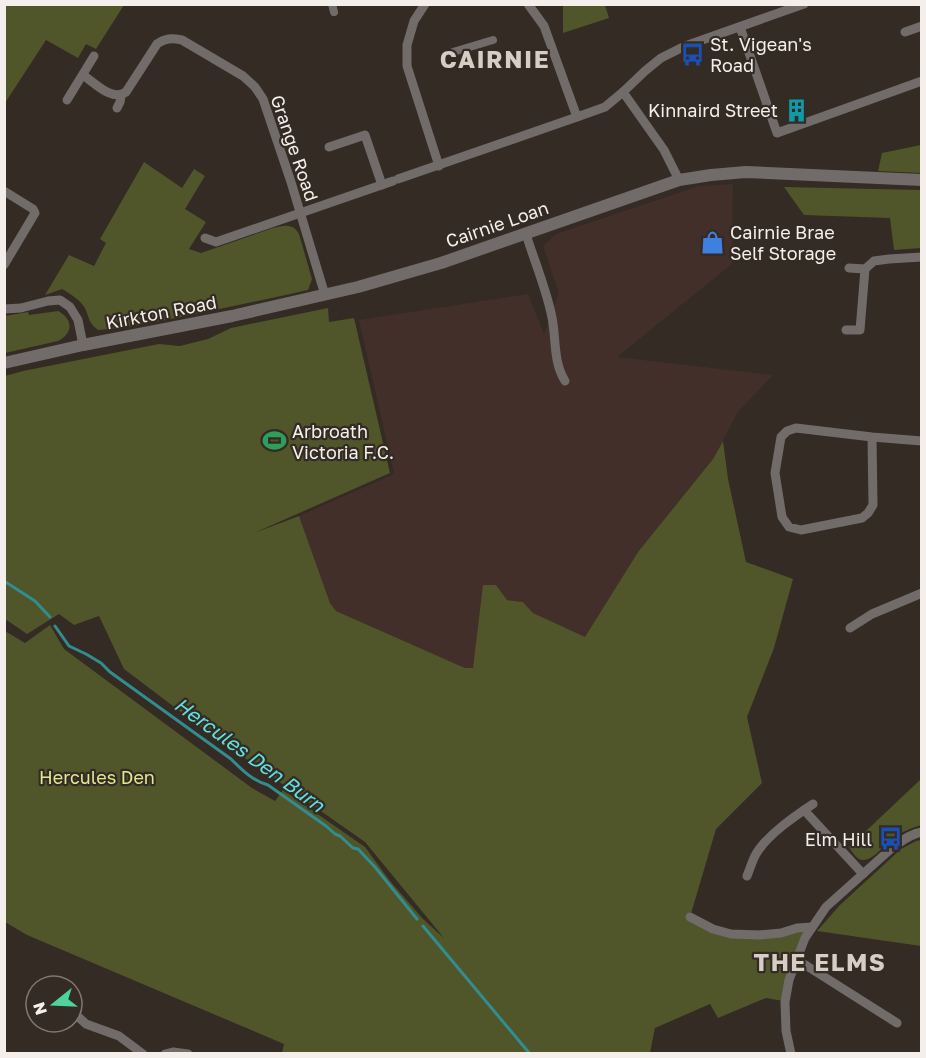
<svg xmlns="http://www.w3.org/2000/svg" width="926" height="1058" font-family="'Golos Text',sans-serif">
	<rect width="100%" height="100%" fill="#332b24"/>
	<polygon fill="#422f2a" points="733,184 732,264 617,357 773,375 738,412 713,459 638,552 585,638 533,613 523,602 507,600 496,585 473,668 465,668 336,611 330,603 299,516 394,474 359,320 528,294 544,334 559,293 543,246 554,236 559,233 699,186"/>
	<g fill="#50552a">
		<polygon points="4,5 5,4 124,5 96,49 86,44 78,58 46,40 5,103"/>
		<polygon points="563,5 605,5 609,18 563,33"/>
		<polygon points="921,145 921,173 878,171 882,153"/>
		<path d="M144 162 182 188 194 169 205 176 185 209 206 222 189 249 201 253 273 228C283 225 294 223 299 234L312 279 308 290C267 299 226 308 185 316 156 322 127 328 98 330 86 321 90 314 82 304 77 298 69 293 62 289L45 295 69 255 94 266 106 243 100 239Z"/>
		<polygon points="784,187 921,190 921,248 894,250 890,218 804,215"/>
		<polygon points="328,308 329,322 354,318 390,473 254,533 299,516 330,603 336,611 465,668 473,668 483,585 496,585 507,600 523,602 533,613 585,637 638,552 713,459 723,441 728,479 746,562 793,579 774,648 747,717 762,783 716,829 690,917 711,932 808,929 783,1001 766,998 718,1018 710,1004 655,1028 650,1053 282,1053 284,1044 27,935 5,922 5,631 25,643 50,625 64,649 252,788 275,801 283,790 365,847 390,881 423,919 444,938 365,842 202,728 124,669 99,616 74,625 59,614 27,634 5,619 5,376 23,371 159,344 180,346 208,339 231,328"/>
		<path d="M58 311C73 319 74 333 58 341L5 353V316L28 312 29 315Z"/>
		<path d="M921 779V825C912 828 903 831 894 837 885 843 875 860 863 860 857 860 852 852 849 847Z"/>
		<polygon points="921,840 921,946 817,931 840,905 901,849 916,841"/>
	</g>
	<g fill="none" stroke-linecap="round" stroke-linejoin="round">
		<g stroke="#338d8e" stroke-width="3">
			<polyline points="4,581 35,601 50,617"/>
			<path d="M55 626 69 646 86 654 101 663 110 672 231 759C242 770 253 781 268 785L326 826 335 834 340 836 353 848 358 849 375 867 417 919"/>
			<polyline points="423,926 530,1054"/>
		</g>
		<g stroke="#716b6a" stroke-width="8">
			<polyline points="332,4 334,12"/>
			<polyline points="453,52 493,40"/>
		</g>
		<g stroke="#716b6a" stroke-width="9">
			<polyline points="425,4 414,21 407,45 407,66 439,166"/>
			<polyline points="528,4 544,26 577,117"/>
			<polyline points="740,27 777,133 922,81"/>
			<polyline points="905,32 922,26"/>
			<path d="M83 75C95 83 112 102 126 92L157 44C166 38 171 38 182 40L243 76 255 87 263 99 291 182 325 295"/>
			<polyline points="623,92 664,150 679,180"/>
			<polyline points="67,100 94,56"/>
			<polyline points="117,108 120,102 121,96"/>
			<polyline points="329,147 365,135 382,185"/>
			<polyline points="398,179 577,117 605,107 623,92 645,71 661,58 685,46 804,4"/>
			<polyline points="4,191 33,209 35,213 4,265"/>
			<path d="M526 234C534 260 545 286 551 313 557 336 552 360 565 381"/>
			<polyline points="205,238 216,242 393,181"/>
			<polyline points="849,268 865,269"/>
			<polyline points="4,309 21,308 48,301 60,300 70,307 78,320 83,345"/>
			<polyline points="846,330 860,330 865,269 874,261 889,259 922,257"/>
			<polyline points="872,437 873,505 868,513 862,518 801,530 789,527 782,517 775,473 781,437 787,431 796,428 872,437 922,441"/>
			<polyline points="850,628 872,614 922,593"/>
			<polyline points="804,810 863,874"/>
			<path d="M747 876C750 869 752 861 756 854 767 835 795 816 813 804"/>
			<polyline points="690,917 713,929 731,934 760,935 781,933 797,928 812,927"/>
			<polyline points="796,960 807,966 897,1023"/>
			<polyline points="47,986 50,981"/>
			<polyline points="32,1000 36,997"/>
			<polyline points="72,1011 86,1024 119,1036 143,1054"/>
			<polyline points="165,1054 173,1052 188,1054"/>
			<path d="M791 1054 786 1031 785 1002 789 980 805 938 826 907 893 847C902 841 910 834 922 832"/>
		</g>
		<polyline stroke="#716b6a" stroke-width="12" points="4,363 83,345 232,316 358,287 441,263 679,180 711,175 746,172 922,180"/>
	</g>
	<defs>
		<symbol id="bus-bare" viewBox="-9 -9 18 18"><path d="M-5-6H5V4H4V6H2V4H-2V6H-4V4H-5ZM-3.5-4V0h7V-4ZM-3.5 1.2v1.5H-2V1.2ZM2 1.2v1.5H3.5V1.2Z" fill="#1a4fb4" stroke="#332b24" stroke-width="2.5" paint-order="stroke"/></symbol>
		<symbol id="building-bare" viewBox="-9 -9 18 18"><path d="M-4-6H4V6H1V3H-1V6H-4ZM-2.5-4.3h1.7v1.8h-1.7ZM.8-4.3h1.7v1.8H.8ZM-2.5-1h1.7V.8h-1.7ZM.8-1h1.7V.8H.8Z" fill="#0f9aa8" stroke="#332b24" stroke-width="2.5" paint-order="stroke"/></symbol>
		<symbol id="shop-bare" viewBox="-9 -9 18 18"><path d="M-5-2.5h2.3a2.7 3.5 0 0 1 5.4 0H5L5.5 6h-11ZM-1.5-2.5h3a1.5 2.3 0 0 0-3 0Z" fill="#3f7fe0" stroke="#332b24" stroke-width="2.5" paint-order="stroke"/></symbol>
		<symbol id="stadium-bare" viewBox="-9 -9 18 18"><path d="M0-5a6.5 5 0 1 0 0 10a6.5 5 0 1 0 0-10ZM-3.5-1.8h7v3.6h-7Z" fill="#2e9e5b" stroke="#332b24" stroke-width="2.5" paint-order="stroke"/></symbol>
	</defs>
	<g fill-rule="evenodd">
		<use href="#bus-bare" x="676" y="38" width="33" height="33"/>
		<use href="#building-bare" x="780" y="94" width="33" height="33"/>
		<use href="#shop-bare" x="696" y="226" width="33" height="33"/>
		<use href="#stadium-bare" x="258" y="424" width="33" height="33"/>
		<use href="#bus-bare" x="874" y="822" width="33" height="33"/>
	</g>
	<g text-anchor="middle" dominant-baseline="central" stroke-width="4.5" stroke-linejoin="round" paint-order="stroke">
		<g font-size="18" fill="#f4efea" stroke="#332b24" text-anchor="start">
			<text x="710" y="44">St. Vigean's<tspan x="710" dy="21">Road</tspan></text>
			<text x="778" y="110" text-anchor="end">Kinnaird Street</text>
			<text x="730" y="232">Cairnie Brae<tspan x="730" dy="21">Self Storage</tspan></text>
			<text x="292" y="431">Arbroath<tspan x="292" dy="21">Victoria F.C.</tspan></text>
			<text x="872" y="839" text-anchor="end">Elm Hill</text>
		</g>
		<g font-size="18" fill="#f4efea" stroke="#332b24">
			<text transform="translate(295 148) rotate(71)">Grange Road</text>
			<text transform="translate(497 224) rotate(-19)">Cairnie Loan</text>
			<text transform="translate(161 312) rotate(-11)">Kirkton Road</text>
		</g>
		<g font-size="18" fill="#dfea8f" stroke="#332b24">
			<text x="97" y="777">Hercules Den</text>
		</g>
		<g font-size="20" font-style="italic" fill="#5ee1e1" stroke="#332b24">
			<text transform="translate(250 754) rotate(36)">Hercules Den Burn</text>
		</g>
		<g font-size="24" font-weight="bold" letter-spacing="1.5" fill="#d7cdc4" stroke="#332b24">
			<text x="495" y="58">CAIRNIE</text>
			<text x="820" y="961">THE ELMS</text>
		</g>
	</g>
	<rect width="926" height="1058" fill="none" stroke="#f4efea" stroke-width="12"/>
	<g transform="translate(54 1004) rotate(252)"><circle r="28" fill="#332b24" stroke="#807973" stroke-width="1.5"/>
	<path d="M0-4.5L10 22L0 15L-10 22Z" fill="#4ed39a"/>
	<text y="-9" font-size="16" font-weight="bold" text-anchor="middle" fill="#f4efea">N</text>
	</g>
</svg>
